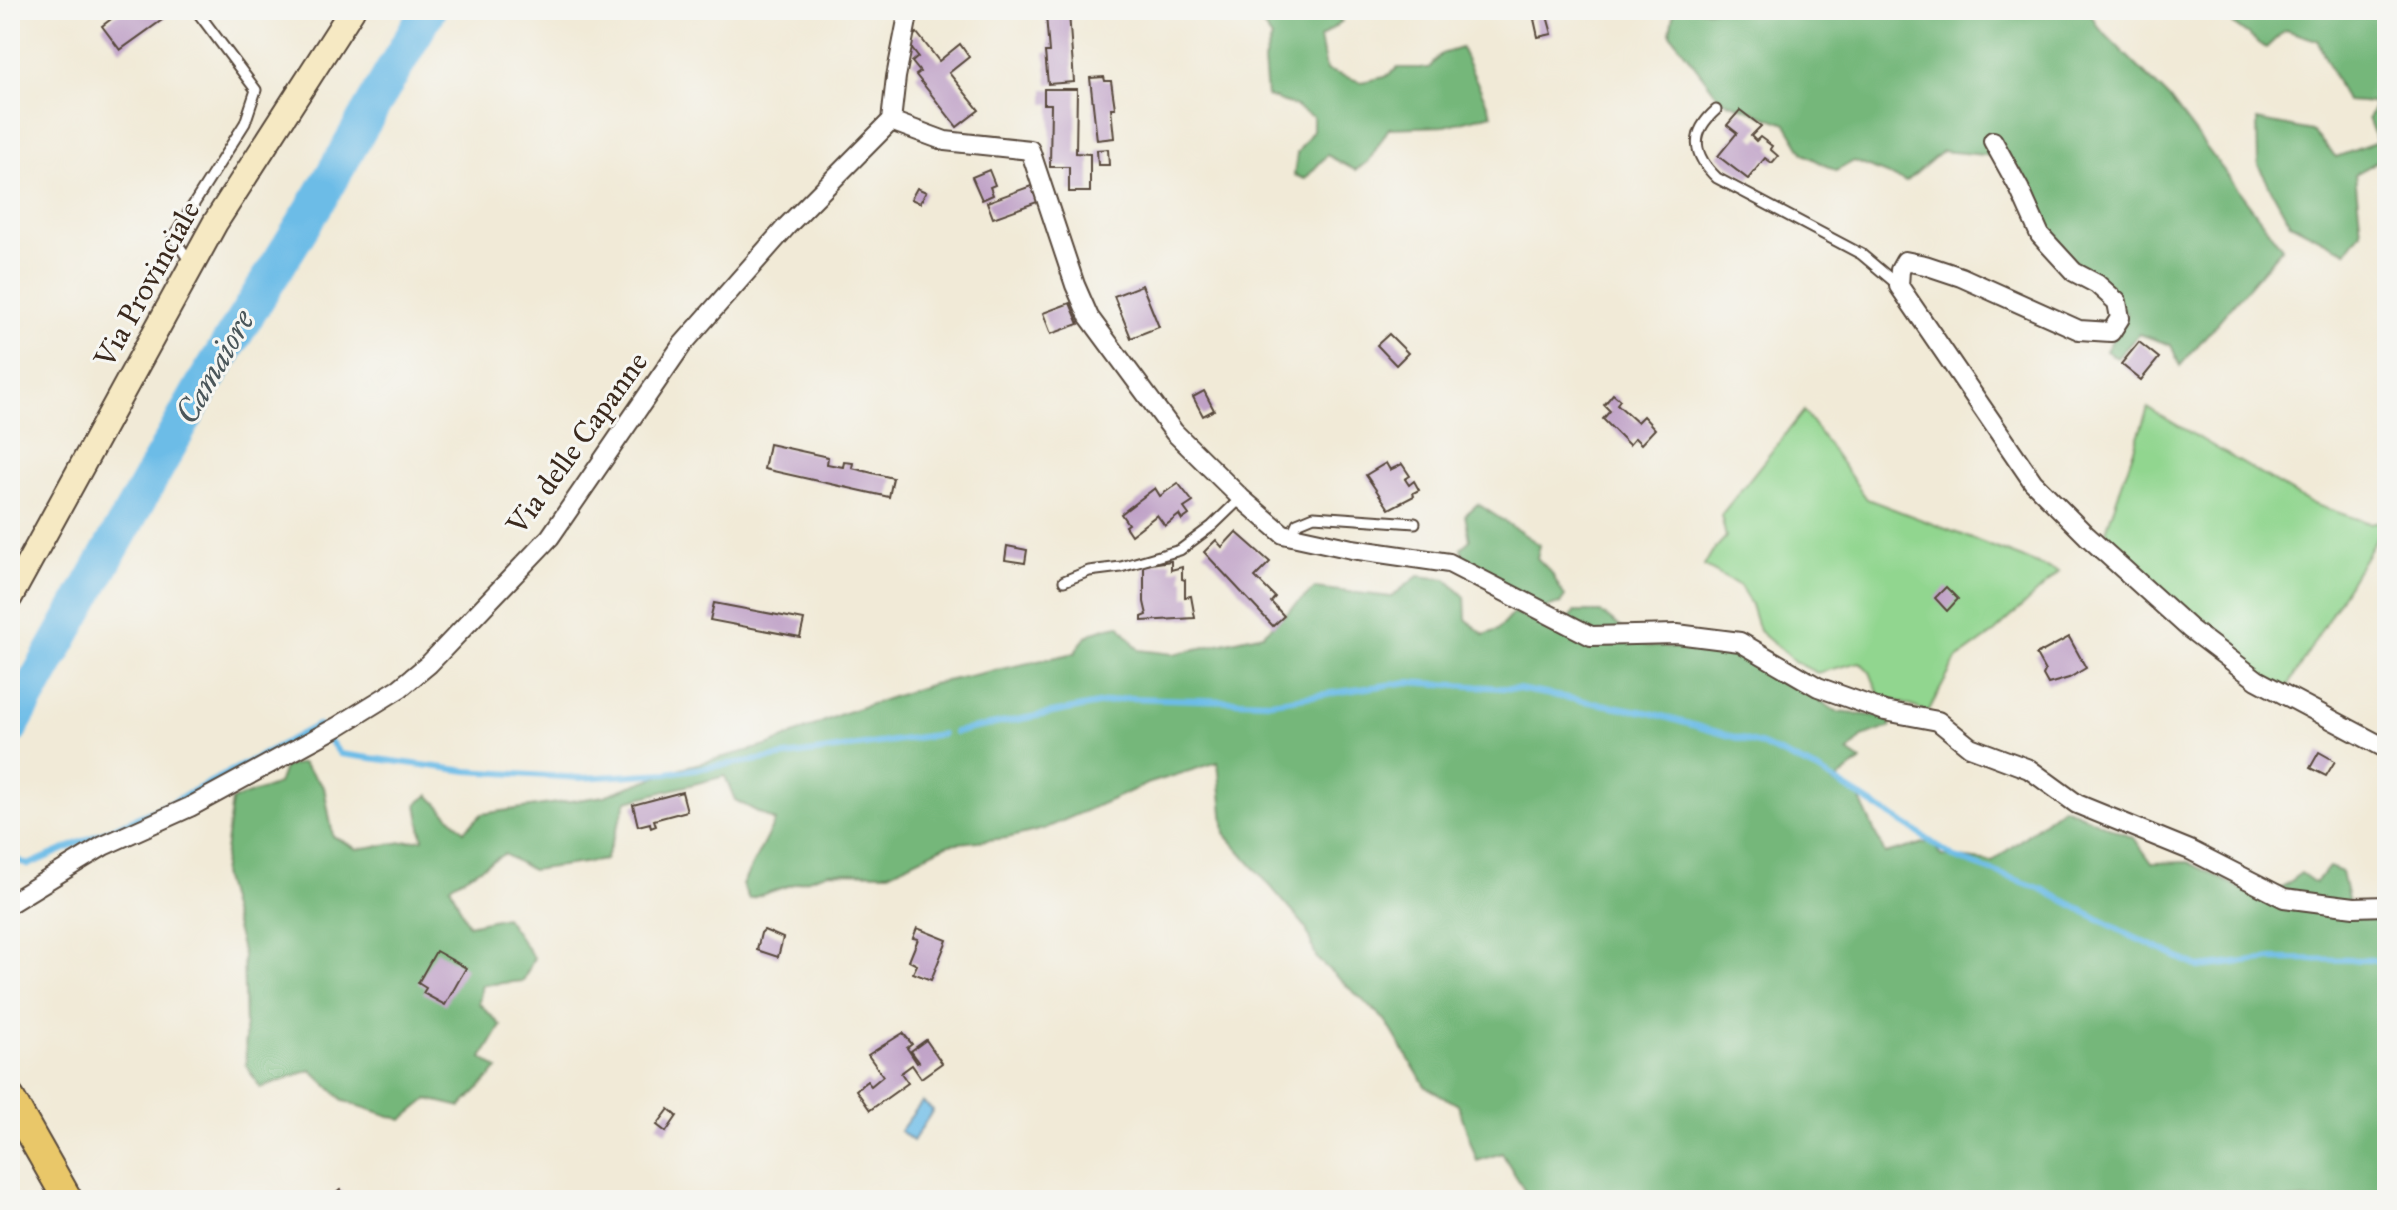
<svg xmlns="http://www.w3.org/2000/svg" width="2397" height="1210" font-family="'IM FELL Great Primer',serif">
	<rect width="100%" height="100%" fill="#f6f6f2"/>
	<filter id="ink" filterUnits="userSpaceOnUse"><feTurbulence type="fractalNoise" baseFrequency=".0125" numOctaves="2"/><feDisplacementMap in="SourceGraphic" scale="16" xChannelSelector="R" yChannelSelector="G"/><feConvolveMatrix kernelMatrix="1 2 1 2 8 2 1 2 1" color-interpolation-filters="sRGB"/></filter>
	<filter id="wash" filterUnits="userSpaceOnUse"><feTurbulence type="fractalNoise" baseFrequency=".006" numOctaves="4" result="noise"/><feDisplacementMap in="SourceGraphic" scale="32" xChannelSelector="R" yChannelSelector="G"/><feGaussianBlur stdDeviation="1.8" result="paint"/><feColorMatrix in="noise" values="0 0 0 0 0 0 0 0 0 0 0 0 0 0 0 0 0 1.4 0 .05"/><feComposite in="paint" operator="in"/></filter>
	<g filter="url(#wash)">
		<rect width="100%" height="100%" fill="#f1ead7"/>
		<g fill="#91d68f" stroke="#668056" stroke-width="2">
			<polygon points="2148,408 2310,503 2369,523 2387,520 2287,688 2252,669 2102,542"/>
			<polygon points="1804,411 1867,499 2059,572 1995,632 1956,660 1928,712 1879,695 1870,672 1860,662 1817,673 1795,662 1759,631 1751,605 1740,586 1704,566 1712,552 1726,537 1721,515"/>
		</g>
		<g fill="#74b77a" stroke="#58704c" stroke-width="2">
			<path d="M1226 10H1323L1342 21 1320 38 1326 70 1361 82 1385 77 1398 68H1429L1441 54 1461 48 1492 114 1445 126 1389 128 1368 162 1355 170 1327 155 1305 179 1294 175 1297 153 1313 130V117L1290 104 1267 96 1264 61 1272 38C1260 19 1249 12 1226 10Z"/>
			<polygon points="1674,10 2089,10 2097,26 2169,98 2282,248 2180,366 2171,345 2139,334 2117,358 2106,351 2127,314 2044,232 2041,201 2021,171 2005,157 1942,151 1906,182 1854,161 1836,171 1804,154 1786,124 1720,99 1670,33"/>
			<polygon points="2233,10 2387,10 2387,160 2384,158 2355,174 2361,232 2346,252 2290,223 2258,165 2257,120 2312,131 2336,157 2377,142 2368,118 2376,103 2346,101 2317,40 2285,30 2266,48 2233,24"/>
			<polygon points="1478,504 1540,545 1537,558 1551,572 1565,597 1560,604 1534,611 1465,562 1461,548 1470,540 1465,515"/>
			<path d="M1418 576 1446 579 1465 597 1466 619 1484 635 1498 630 1513 613 1561 632 1574 612H1600L1647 646 1748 652 1837 712 1887 717 1891 727 1862 737 1848 752 1861 761 1833 783 1857 793 1885 854 1932 841 1941 856 1992 862 2063 807 2134 838 2152 863 2188 862 2264 900 2301 873 2315 883 2329 867 2342 872 2351 913 2387 915V1200H1530L1502 1153 1477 1161 1458 1105 1425 1086 1386 1021 1317 959 1305 926 1225 834 1218 762 1147 784 1044 829 1007 838 949 844 889 873 829 872 749 899 742 885 775 821 735 800 725 776 627 801 605 860 532 870 504 854 450 886 468 925 505 917 534 958 523 981 482 985 479 1003 501 1026 482 1058 498 1069 461 1107 428 1099 402 1120 344 1101 311 1070 260 1088 246 1065 243 955 222 874 232 800 278 784 284 767 302 763 324 787 333 836 357 849 423 839 417 804 429 795 464 831 482 814 604 796 681 768 770 745 841 714 932 684 1075 653C1085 632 1098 629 1119 625L1139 650 1174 654 1263 634 1315 588 1391 597Z"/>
		</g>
		<polygon fill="#6cbce7" stroke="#547382" stroke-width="2" points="922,1102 933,1110 913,1141 900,1131"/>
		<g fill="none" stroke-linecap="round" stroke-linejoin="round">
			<g stroke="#6cbce7" stroke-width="6">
				<polyline points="955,732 1128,698 1271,702 1408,682 1518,689 1651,713 1762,745 1817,770 1911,828 1953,857 2042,889 2133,937 2199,967 2273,959 2372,960 2387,965"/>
				<polyline points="10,856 28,865 171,803 318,725 340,754 467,771 581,778 667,773 942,734"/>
			</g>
			<polyline stroke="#6cbce7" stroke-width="36" points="10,728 202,387 322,194 428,10"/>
		</g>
		<g id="blocks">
			<g fill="#c0a2c7">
				<polygon points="123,10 176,10 120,50 102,26"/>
				<polygon points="1069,13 1074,82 1048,84 1045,52 1049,52 1046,15"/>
				<polygon points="1547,16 1552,34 1538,37 1534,19"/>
				<polygon points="917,33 939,61 960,44 969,57 949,73 979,110 957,127 916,75 920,72 912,62 918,57 906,41"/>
				<polygon points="1104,77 1105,81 1111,81 1115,108 1111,108 1114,138 1097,140 1090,78"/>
				<polygon points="1044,89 1077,89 1076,153 1090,154 1090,192 1069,192 1069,167 1050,167 1051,104 1044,104"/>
				<polygon points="1740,110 1761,126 1751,136 1756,141 1760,137 1772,146 1770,149 1778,156 1772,163 1765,158 1748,179 1718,156 1737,133 1727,125"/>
				<polygon points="1108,149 1109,165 1098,165 1097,150"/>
				<polygon points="989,170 995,185 990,187 993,195 982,200 972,177"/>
				<polygon points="1034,185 1040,201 993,218 987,202"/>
				<polygon points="917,188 926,192 920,203 911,199"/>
				<polygon points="1142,285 1159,327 1131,338 1114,296"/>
				<polygon points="1070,303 1079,324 1051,334 1043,313"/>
				<polygon points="1389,334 1408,353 1396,365 1377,345"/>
				<polygon points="2139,342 2159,358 2141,380 2121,364"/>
				<polygon points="1204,391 1214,410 1203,416 1193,397"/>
				<polygon points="1613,394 1620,400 1617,404 1637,422 1643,416 1655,429 1641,444 1635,438 1629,445 1603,419 1610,411 1604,405"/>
				<polygon points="769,444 828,457 827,464 843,467 844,462 853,463 852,468 893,478 889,497 764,469"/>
				<polygon points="1386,463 1390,470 1402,464 1410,476 1405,479 1409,485 1414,481 1419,490 1413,493 1414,496 1389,509 1366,475"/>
				<polygon points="1178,483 1193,502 1184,508 1189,515 1182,520 1179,515 1165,526 1157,515 1131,535 1125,526 1128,524 1121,514 1155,488 1160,496"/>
				<polygon points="1236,532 1270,562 1255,577 1275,597 1271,602 1284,616 1273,626 1204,552 1216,540 1222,547"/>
				<polygon points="1007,546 1027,550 1025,563 1005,560"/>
				<polygon points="1171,561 1171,570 1182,567 1182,579 1185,580 1185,597 1191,596 1195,618 1142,621 1142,617 1147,615 1144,602 1144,565"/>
				<polygon points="1946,587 1958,599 1947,611 1935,598"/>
				<polygon points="714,603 804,620 800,637 710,620"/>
				<polygon points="2069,637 2086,668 2069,678 2048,684 2043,675 2045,671 2036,655"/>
				<polygon points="2319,752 2335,761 2326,776 2310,768"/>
				<polygon points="682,792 687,811 654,820 656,826 651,828 650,823 638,826 633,805"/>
				<polygon points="917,928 947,940 931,980 913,973 917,965 909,961 918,939 913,938"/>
				<polygon points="764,930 783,938 778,957 757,950 761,933"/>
				<polygon points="436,951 466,968 445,1005 423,993 426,988 418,983"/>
				<polygon points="903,1033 912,1044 907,1048 917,1063 919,1062 911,1051 926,1040 942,1063 921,1078 912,1065 901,1073 908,1083 870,1110 856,1090 867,1081 871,1086 883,1076 868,1055"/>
				<polygon points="669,1109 677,1116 666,1132 657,1125"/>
				<polygon points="340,1190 349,1200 328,1200"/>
			</g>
		</g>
	</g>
	<g filter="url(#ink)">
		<use href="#blocks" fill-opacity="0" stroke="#56473a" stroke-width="2"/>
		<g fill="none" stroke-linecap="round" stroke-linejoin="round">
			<defs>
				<g id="service">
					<path d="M1716 110C1689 134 1693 155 1717 178L1861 254 1898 285"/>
					<polyline points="191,263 173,237 245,123 256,90 196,10"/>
					<polyline points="1291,536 1297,523 1314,516 1415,523"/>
					<polyline points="1064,581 1089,571 1121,567 1180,550 1212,526 1241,498"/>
				</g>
				<g id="minor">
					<polyline points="891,121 945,141 1030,150 1075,285 1089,317 1174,432 1241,498 1283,534 1352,549 1449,563 1591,636 1677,634 1740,642 1818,687 1885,711 1938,721 1970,747 2029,769 2077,804 2190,850 2284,898 2354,907 2387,906"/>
					<polyline points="1993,141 2019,188 2040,235 2074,272 2097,284 2117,302 2120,318 2111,332 2079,330 1961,277 1925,265 1905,261 1900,270 1899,286 2033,482 2087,536 2190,629 2257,680 2387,749"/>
					<polyline points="10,903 103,846 190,807 337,727 400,688 429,664 550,537 682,345 787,226 891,121 896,77 909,10"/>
				</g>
				<polyline id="secondary" points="10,597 215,223 352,10"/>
				<polyline id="primary" points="10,1098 68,1200"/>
			</defs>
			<use href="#service" stroke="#56473a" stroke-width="13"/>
			<use href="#minor" stroke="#56473a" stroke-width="22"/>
			<use href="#secondary" stroke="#56473a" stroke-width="28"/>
			<use href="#primary" stroke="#56473a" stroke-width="32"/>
			<use href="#service" stroke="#fff" stroke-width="9"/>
			<use href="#minor" stroke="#fff" stroke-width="18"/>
			<use href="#secondary" stroke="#f6e9c3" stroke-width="24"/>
			<use href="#primary" stroke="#e9c769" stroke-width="28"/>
		</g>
	</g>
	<g text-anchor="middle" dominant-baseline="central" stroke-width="6" stroke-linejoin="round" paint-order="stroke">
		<g font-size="30" fill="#3b2a1e" stroke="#f6f6f2">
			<text transform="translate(147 284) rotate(-61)">Via Provinciale</text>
			<text transform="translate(577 443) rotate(-54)">Via delle Capanne</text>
		</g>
		<g font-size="32" font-style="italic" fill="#4a565a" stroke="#f6f6f2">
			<text transform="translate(215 367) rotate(-60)">Camaiore</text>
		</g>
	</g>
	<rect width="2397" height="1210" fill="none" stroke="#f6f6f2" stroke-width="40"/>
</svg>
